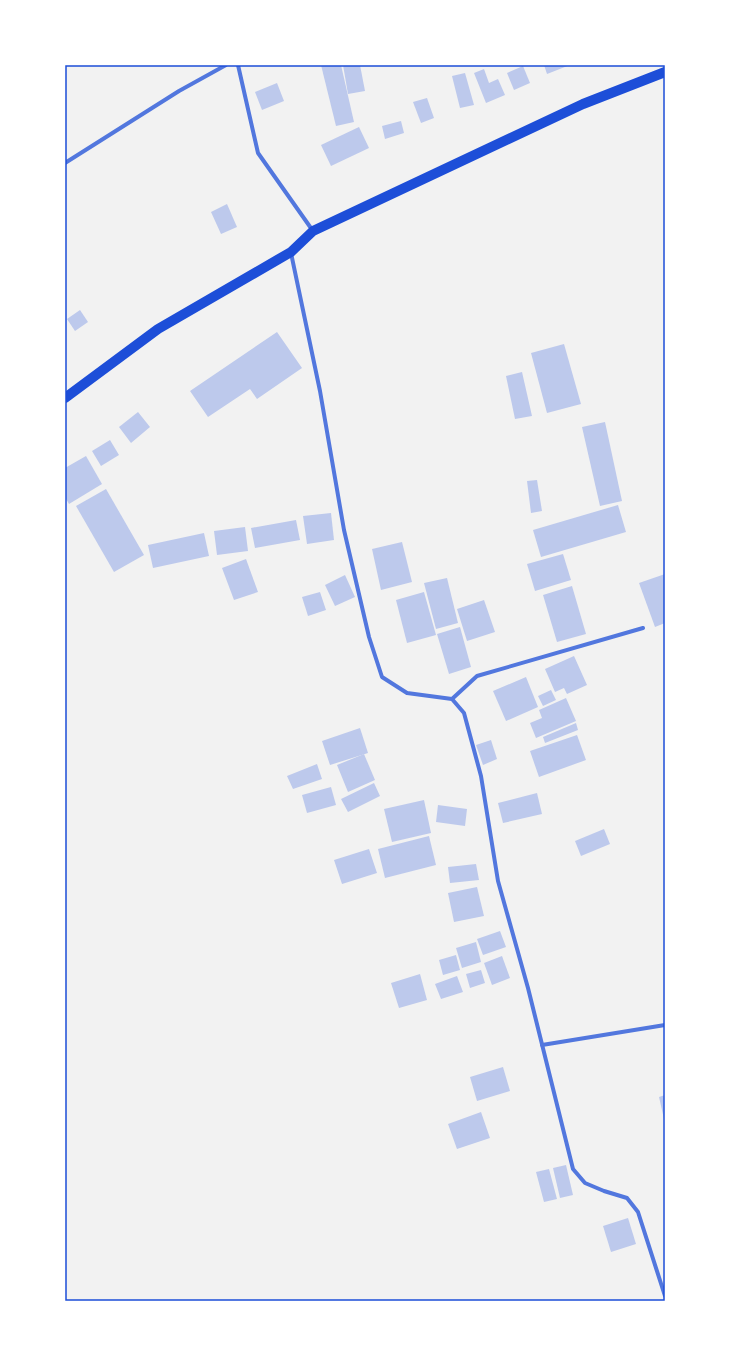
<svg xmlns="http://www.w3.org/2000/svg" width="730" height="1366" font-family="'Archivo Narrow',sans-serif">
	<rect width="100%" height="100%" fill="#f2f2f2"/>
	<g fill="#bdc9ec">
		<polygon points="321,65 341,65 354,122 336,126"/>
		<polygon points="343,65 360,65 365,91 348,94"/>
		<polygon points="544,65 570,65 547,74"/>
		<polygon points="523,66 530,83 514,90 507,73"/>
		<polygon points="484,69 489,83 498,79 505,95 486,103 474,73"/>
		<polygon points="465,73 474,105 460,108 452,76"/>
		<polygon points="277,83 284,101 262,110 255,92"/>
		<polygon points="427,98 434,118 421,123 413,102"/>
		<polygon points="401,121 404,133 385,139 382,126"/>
		<polygon points="359,127 369,148 331,166 321,145"/>
		<polygon points="227,204 237,227 221,234 211,212"/>
		<polygon points="80,310 88,322 75,331 67,319"/>
		<polygon points="277,332 302,368 257,399 250,389 208,417 190,391"/>
		<polygon points="564,344 581,404 547,413 531,353"/>
		<polygon points="522,372 532,416 515,419 506,376"/>
		<polygon points="138,412 150,427 131,443 119,427"/>
		<polygon points="605,422 622,501 600,506 582,427"/>
		<polygon points="110,440 119,455 101,466 92,451"/>
		<polygon points="86,456 102,484 69,504 65,497 65,468"/>
		<polygon points="537,480 542,511 531,513 527,481"/>
		<polygon points="106,489 144,555 114,572 76,506"/>
		<polygon points="618,505 626,532 541,557 533,530"/>
		<polygon points="331,513 334,540 307,544 303,516"/>
		<polygon points="296,520 300,540 255,548 251,528"/>
		<polygon points="245,527 248,551 217,555 214,531"/>
		<polygon points="204,533 209,556 153,568 148,545"/>
		<polygon points="402,542 412,582 381,590 372,549"/>
		<polygon points="563,554 571,580 535,591 527,564"/>
		<polygon points="246,559 258,592 234,600 222,568"/>
		<polygon points="665,574 665,623 655,627 639,583"/>
		<polygon points="345,575 355,597 335,606 325,585"/>
		<polygon points="447,578 458,623 436,629 424,583"/>
		<polygon points="572,586 586,634 557,642 543,595"/>
		<polygon points="320,592 326,610 308,616 302,597"/>
		<polygon points="424,592 436,635 407,643 396,600"/>
		<polygon points="484,600 495,632 467,641 457,609"/>
		<polygon points="460,627 471,667 449,674 437,634"/>
		<polygon points="574,656 587,685 567,694 564,688 555,692 545,669"/>
		<polygon points="526,677 538,707 506,721 493,691"/>
		<polygon points="551,690 556,700 543,706 538,696"/>
		<polygon points="566,698 576,721 536,738 530,723 542,718 539,710"/>
		<polygon points="576,723 578,730 545,743 543,737"/>
		<polygon points="360,728 368,753 330,765 322,741"/>
		<polygon points="577,735 586,760 539,777 530,751"/>
		<polygon points="491,740 497,759 483,765 476,745"/>
		<polygon points="364,754 375,780 348,792 337,765"/>
		<polygon points="317,764 322,779 293,789 287,776"/>
		<polygon points="374,783 380,796 348,812 341,799"/>
		<polygon points="331,787 336,805 307,813 302,795"/>
		<polygon points="537,793 542,814 503,823 498,803"/>
		<polygon points="424,800 431,833 392,842 384,809"/>
		<polygon points="438,805 467,809 465,826 436,822"/>
		<polygon points="604,829 610,844 581,856 575,841"/>
		<polygon points="429,836 436,865 385,878 378,849"/>
		<polygon points="369,849 377,873 342,884 334,860"/>
		<polygon points="476,864 479,880 450,883 448,867"/>
		<polygon points="477,887 484,916 454,922 448,893"/>
		<polygon points="500,931 506,947 483,955 477,939"/>
		<polygon points="476,942 481,962 462,968 456,948"/>
		<polygon points="456,955 460,970 443,975 439,960"/>
		<polygon points="502,956 510,978 492,985 484,963"/>
		<polygon points="481,970 485,983 470,988 466,974"/>
		<polygon points="420,974 427,1000 399,1008 391,983"/>
		<polygon points="457,976 463,992 441,999 435,984"/>
		<polygon points="503,1067 510,1091 477,1101 470,1077"/>
		<polygon points="665,1095 665,1119 664,1119 659,1097"/>
		<polygon points="481,1112 490,1138 457,1149 448,1124"/>
		<polygon points="566,1165 573,1195 560,1198 553,1168"/>
		<polygon points="549,1169 557,1199 544,1202 536,1172"/>
		<polygon points="628,1218 636,1244 611,1252 603,1226"/>
	</g>
	<g fill="none" stroke-linecap="round" stroke-linejoin="round">
		<g stroke="#5277de" stroke-width="4">
			<polyline points="238,65 258,153 313,231"/>
			<polyline points="65,163 179,91 226,65"/>
			<polyline points="291,253 320,391 344,530 369,637 382,677 407,693 452,699 464,713 481,776 498,881 528,988 573,1169 585,1183 604,1191 627,1198 638,1212 665,1296"/>
			<polyline points="452,699 477,676 643,628"/>
			<polyline points="542,1045 665,1025"/>
		</g>
		<polyline stroke="#1d4ed8" stroke-width="10" points="65,398 158,329 291,252 313,231 583,104 665,72"/>
	</g>
	<rect width="730" height="1366" fill="none" stroke="#ffffff" stroke-width="132"/>
	<rect x="66" y="66" width="598" height="1234" fill="none" stroke="#1d4ed8" stroke-width="1.5"/>
</svg>
